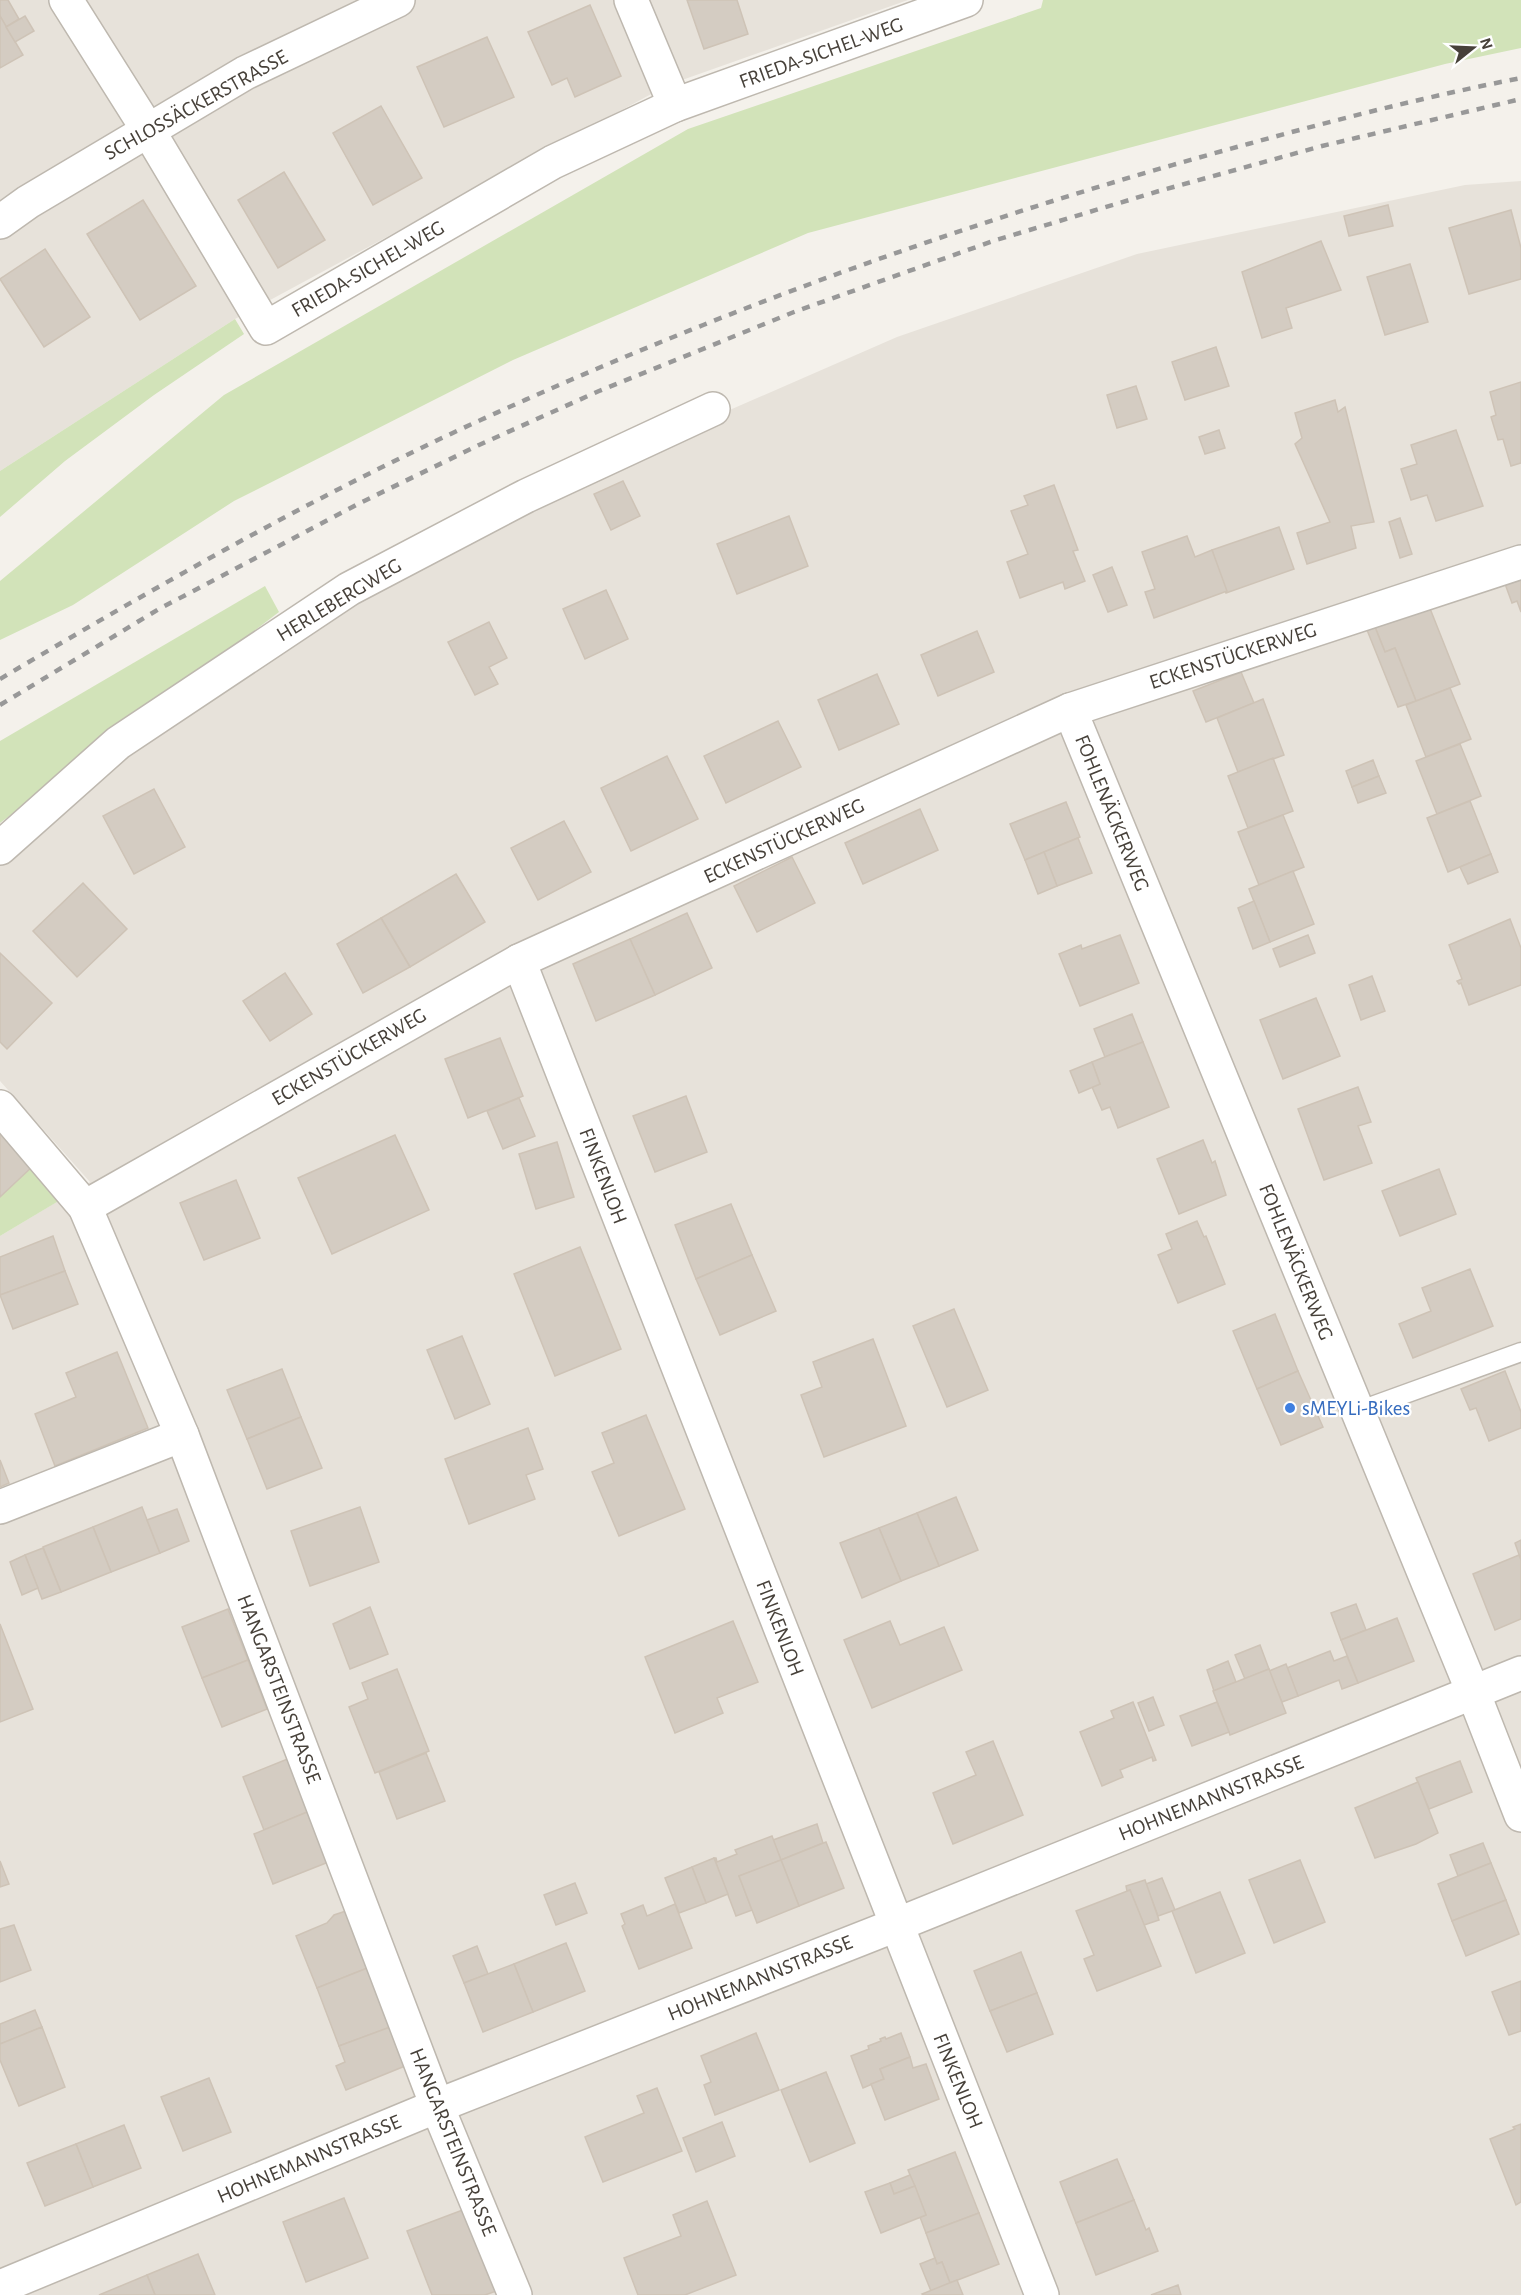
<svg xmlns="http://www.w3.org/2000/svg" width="1521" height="2295" font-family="'Alegreya Sans',sans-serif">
	<rect width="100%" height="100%" fill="#f4f1eb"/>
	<g fill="#e7e2da">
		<polygon points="0,0 908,0 668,85 235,319 0,471"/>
		<polygon points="1521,181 1521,2295 0,2295 0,1236 90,1182 0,1081 0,864 88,784 341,603 677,433 897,337 1137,254 1465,185"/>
	</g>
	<g fill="#d2e3b9">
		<polygon points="1043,0 1521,0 1521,48 1445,64 808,233 513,360 234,501 73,605 0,640 0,581 224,395 688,129 1041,8"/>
		<polygon points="235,319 244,334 154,395 65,461 0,517 0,471"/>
		<polygon points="265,586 279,612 0,823 0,741"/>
		<polygon points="0,1119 67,1196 0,1236"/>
	</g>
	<g fill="#d4ccc2" stroke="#cec3b6" stroke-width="1.5">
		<polygon points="0,0 8,0 19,19 6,27 0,16"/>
		<polygon points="687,0 737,0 748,34 704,49"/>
		<polygon points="590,5 621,76 575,97 567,78 552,85 528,32"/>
		<polygon points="0,16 23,55 0,68"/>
		<polygon points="25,16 34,31 15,42 6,27"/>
		<polygon points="487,37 514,97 444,127 417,67"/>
		<polygon points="381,106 422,178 373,205 333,133"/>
		<polygon points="284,172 325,240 278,268 238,200"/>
		<polygon points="143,200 196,286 140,320 87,234"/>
		<polygon points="1388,205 1393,226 1349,236 1344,216"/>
		<polygon points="1511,210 1521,248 1521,279 1469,294 1449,228"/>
		<polygon points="1321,241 1341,290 1286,308 1292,328 1262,338 1242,272"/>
		<polygon points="45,249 90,317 44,347 0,279"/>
		<polygon points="1410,264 1428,322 1385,335 1367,277"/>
		<polygon points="1216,347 1229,386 1185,400 1172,362"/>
		<polygon points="1521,382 1521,463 1511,466 1503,439 1498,440 1491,417 1496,415 1490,392"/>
		<polygon points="1136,386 1147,419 1117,428 1107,395"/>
		<polygon points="1335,400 1338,412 1345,407 1374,522 1351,526 1356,548 1307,564 1297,533 1330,522 1295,444 1302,438 1295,413"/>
		<polygon points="1219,430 1225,448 1205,454 1199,437"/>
		<polygon points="1456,430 1483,506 1436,521 1427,495 1411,500 1401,469 1417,464 1411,445"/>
		<polygon points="623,481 640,516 611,530 594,494"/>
		<polygon points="1054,485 1078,550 1073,551 1085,581 1065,589 1063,582 1020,598 1007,562 1028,554 1011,511 1028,505 1024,496"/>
		<polygon points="789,516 808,566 737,594 717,544"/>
		<polygon points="1400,518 1412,554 1400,558 1389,522"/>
		<polygon points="1279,527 1294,569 1226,593 1212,550"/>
		<polygon points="1187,536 1195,557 1212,550 1227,591 1154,618 1145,592 1155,589 1142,552"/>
		<polygon points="1112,567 1127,605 1108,612 1093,575"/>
		<polygon points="1521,576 1521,612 1517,601 1512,603 1504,581"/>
		<polygon points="606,590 628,639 585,659 563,609"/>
		<polygon points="1429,606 1460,684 1416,701 1395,648 1385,652 1375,627"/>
		<polygon points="489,622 507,658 489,667 498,684 475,695 448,642"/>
		<polygon points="1375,627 1385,652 1395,648 1416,701 1398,707 1367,630"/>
		<polygon points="977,631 994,672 938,696 921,655"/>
		<polygon points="1241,672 1254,703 1206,722 1193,691"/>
		<polygon points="877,674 899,724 839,750 818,700"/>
		<polygon points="1450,688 1471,739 1426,757 1406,705"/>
		<polygon points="1263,699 1284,755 1238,772 1217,718"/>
		<polygon points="778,721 801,767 726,803 704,756"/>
		<polygon points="1460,744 1481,796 1437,814 1416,761"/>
		<polygon points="667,756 698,819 631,851 601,788"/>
		<polygon points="1273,758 1293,811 1248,828 1228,776"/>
		<polygon points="1373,760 1379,776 1352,787 1346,771"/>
		<polygon points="1379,776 1386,793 1358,803 1352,787"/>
		<polygon points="154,789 185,847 134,874 103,816"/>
		<polygon points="1470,801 1491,854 1448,872 1427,818"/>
		<polygon points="1066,802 1080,837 1025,860 1010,824"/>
		<polygon points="920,809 938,850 863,884 845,843"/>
		<polygon points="1283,815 1304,867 1259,885 1238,832"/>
		<polygon points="564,821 591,872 538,900 511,848"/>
		<polygon points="1078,838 1092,873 1057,886 1044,852"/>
		<polygon points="1044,852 1057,886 1038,894 1025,860"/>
		<polygon points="1491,854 1498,872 1468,884 1460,867"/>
		<polygon points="792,857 815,903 757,932 734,886"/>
		<polygon points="1293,871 1314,924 1270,942 1249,889"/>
		<polygon points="456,874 485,922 410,967 381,918"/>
		<polygon points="83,883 127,929 77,977 33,931"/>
		<polygon points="1254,901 1270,942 1253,949 1238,908"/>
		<polygon points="687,913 712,968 655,995 630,939"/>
		<polygon points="381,918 410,967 363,993 337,944"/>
		<polygon points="1510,919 1521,948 1521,985 1469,1005 1461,983 1459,984 1457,981 1462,979 1449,945"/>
		<polygon points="1120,935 1139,983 1080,1006 1059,954 1081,945 1082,949"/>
		<polygon points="1308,935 1315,953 1280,967 1273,949"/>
		<polygon points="630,939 655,995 596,1021 573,964"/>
		<polygon points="0,953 52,1003 7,1049 0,1042"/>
		<polygon points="285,973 312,1014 270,1041 243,1001"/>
		<polygon points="1372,976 1385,1011 1361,1020 1349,985"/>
		<polygon points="1316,998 1340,1056 1283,1079 1260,1020"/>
		<polygon points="1132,1014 1143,1042 1105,1057 1094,1029"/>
		<polygon points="500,1038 523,1096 468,1118 445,1059"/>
		<polygon points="1143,1042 1169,1107 1118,1128 1110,1107 1102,1110 1092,1087 1100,1084 1092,1062"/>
		<polygon points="1092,1062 1100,1084 1079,1093 1070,1071"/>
		<polygon points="1358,1087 1371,1122 1358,1126 1372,1163 1324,1180 1298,1109"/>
		<polygon points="686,1096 707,1152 655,1172 633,1116"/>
		<polygon points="519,1098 535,1136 503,1149 487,1111"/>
		<polygon points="0,1129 34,1165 0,1197"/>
		<polygon points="395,1135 429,1210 332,1254 298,1178"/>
		<polygon points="1203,1140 1212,1163 1215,1161 1226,1195 1179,1214 1157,1159"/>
		<polygon points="557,1142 574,1197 536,1209 519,1154"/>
		<polygon points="1439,1169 1456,1214 1400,1236 1382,1191"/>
		<polygon points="236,1180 260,1238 204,1260 180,1203"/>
		<polygon points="731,1204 752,1255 696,1279 675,1225"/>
		<polygon points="1197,1221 1204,1237 1206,1236 1225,1284 1178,1303 1158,1255 1172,1249 1166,1234"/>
		<polygon points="53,1236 65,1271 0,1295 0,1257"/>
		<polygon points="580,1247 621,1349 555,1376 514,1274"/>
		<polygon points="752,1255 776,1311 720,1335 696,1279"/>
		<polygon points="1470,1269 1493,1326 1413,1358 1399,1324 1431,1311 1422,1288"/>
		<polygon points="65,1271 78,1304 13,1329 0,1295"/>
		<polygon points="954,1309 988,1390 947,1407 913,1326"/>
		<polygon points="1275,1314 1298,1371 1257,1389 1233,1331"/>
		<polygon points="462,1336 490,1404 455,1419 427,1350"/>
		<polygon points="873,1339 906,1426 824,1457 801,1395 822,1387 813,1362"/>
		<polygon points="117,1352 148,1428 55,1466 35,1414 76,1397 66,1373"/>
		<polygon points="282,1369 301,1417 247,1439 227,1390"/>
		<polygon points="1298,1371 1323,1427 1281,1445 1257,1389"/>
		<polygon points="1505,1371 1521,1412 1521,1428 1489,1441 1476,1408 1470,1410 1461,1389"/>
		<polygon points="646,1415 685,1509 619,1536 592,1472 614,1463 602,1433"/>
		<polygon points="301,1417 322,1468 267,1489 247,1439"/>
		<polygon points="528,1428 543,1469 526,1475 535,1499 469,1524 445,1459"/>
		<polygon points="0,1460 9,1483 0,1487"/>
		<polygon points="956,1497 978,1550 939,1566 917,1513"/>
		<polygon points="142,1507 160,1553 111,1572 93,1527"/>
		<polygon points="360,1507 379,1562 310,1586 291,1531"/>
		<polygon points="177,1509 189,1541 160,1553 147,1520"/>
		<polygon points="917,1513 939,1566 901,1581 879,1528"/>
		<polygon points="93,1527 111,1572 61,1592 43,1547"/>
		<polygon points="879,1528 901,1581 862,1598 840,1543"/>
		<polygon points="1521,1540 1521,1560 1515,1543"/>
		<polygon points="43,1548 61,1592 42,1599 25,1555"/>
		<polygon points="25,1555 38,1588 22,1595 10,1562"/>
		<polygon points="1519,1555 1521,1560 1521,1619 1495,1630 1473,1574"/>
		<polygon points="1356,1604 1366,1630 1341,1640 1331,1613"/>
		<polygon points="370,1607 388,1654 350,1669 333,1624"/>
		<polygon points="228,1609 248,1660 202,1678 182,1627"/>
		<polygon points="1397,1618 1414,1661 1358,1683 1341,1640"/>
		<polygon points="733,1621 758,1682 717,1698 723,1713 675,1733 645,1657"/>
		<polygon points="890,1621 900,1645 944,1627 962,1670 872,1708 844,1640"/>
		<polygon points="0,1624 33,1709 0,1722"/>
		<polygon points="1260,1645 1269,1669 1245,1679 1235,1655"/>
		<polygon points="1330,1651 1334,1661 1347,1656 1358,1683 1342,1689 1339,1680 1298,1696 1287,1668"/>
		<polygon points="248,1660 267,1709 222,1727 202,1678"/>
		<polygon points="1228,1661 1236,1682 1214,1691 1207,1670"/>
		<polygon points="1286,1664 1298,1696 1282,1702 1269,1671"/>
		<polygon points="397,1669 429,1751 375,1773 349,1707 368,1699 362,1683"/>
		<polygon points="1269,1669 1286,1713 1230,1735 1213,1691"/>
		<polygon points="1153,1697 1164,1725 1149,1731 1138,1703"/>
		<polygon points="1133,1702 1156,1760 1153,1761 1152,1757 1120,1770 1123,1777 1102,1786 1080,1732 1114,1718 1111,1711"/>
		<polygon points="1217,1702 1229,1732 1192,1746 1180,1716"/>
		<polygon points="993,1741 1023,1815 953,1844 933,1793 976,1775 966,1752"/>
		<polygon points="426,1753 445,1801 397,1819 379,1772"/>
		<polygon points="290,1758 312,1810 264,1830 243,1777"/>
		<polygon points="1460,1761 1472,1792 1429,1809 1416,1778"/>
		<polygon points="1418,1782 1438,1833 1416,1844 1375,1858 1355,1808"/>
		<polygon points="312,1810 331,1861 273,1884 254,1834"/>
		<polygon points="817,1824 823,1843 781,1860 773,1840"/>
		<polygon points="772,1836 781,1860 739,1876 752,1910 736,1916 714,1858 716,1858 717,1862 737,1854 735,1850"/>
		<polygon points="826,1842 844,1888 799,1906 781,1860"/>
		<polygon points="1483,1843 1491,1863 1458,1876 1450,1855"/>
		<polygon points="714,1858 728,1894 706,1903 692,1867"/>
		<polygon points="781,1860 799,1906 757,1923 739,1876"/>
		<polygon points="1300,1860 1325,1922 1274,1943 1249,1880"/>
		<polygon points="0,1861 9,1884 0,1887"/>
		<polygon points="1491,1863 1506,1900 1452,1921 1438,1884"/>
		<polygon points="692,1867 706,1903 679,1913 665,1878"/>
		<polygon points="1162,1878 1175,1910 1158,1916 1146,1884"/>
		<polygon points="1145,1880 1159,1920 1144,1925 1130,1890 1127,1891 1126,1886"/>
		<polygon points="575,1883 587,1913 556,1925 544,1895"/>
		<polygon points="1130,1890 1161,1966 1097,1991 1084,1959 1094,1955 1076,1911"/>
		<polygon points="1220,1892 1245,1953 1196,1973 1172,1911"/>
		<polygon points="1506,1900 1519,1934 1466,1956 1452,1921"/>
		<polygon points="675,1904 692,1948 639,1969 622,1926 625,1924 621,1914 643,1905 647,1916"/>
		<polygon points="349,1910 370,1967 317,1988 296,1936 327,1923 334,1915"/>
		<polygon points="14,1925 31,1970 0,1982 0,1929"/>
		<polygon points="566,1943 585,1991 533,2012 514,1964"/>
		<polygon points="477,1946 488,1974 464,1983 453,1956"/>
		<polygon points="1021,1952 1037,1993 990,2011 974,1971"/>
		<polygon points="514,1964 533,2012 483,2032 464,1983"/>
		<polygon points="370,1967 393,2026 339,2046 317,1988"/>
		<polygon points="1521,1981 1521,2031 1509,2035 1492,1992"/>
		<polygon points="1037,1993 1053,2034 1007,2052 990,2011"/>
		<polygon points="35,2010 42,2027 0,2044 0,2024"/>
		<polygon points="393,2026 410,2064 346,2090 336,2066 345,2062 339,2046"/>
		<polygon points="42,2027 65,2087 19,2106 0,2060 0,2044"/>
		<polygon points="756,2033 779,2090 715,2115 704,2085 711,2082 701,2056"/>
		<polygon points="901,2033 910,2057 880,2069 884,2079 863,2088 851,2056 869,2049 868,2046 881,2041 880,2039 885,2037 886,2039"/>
		<polygon points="910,2057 913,2068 926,2064 939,2099 885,2120 871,2084 884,2079 880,2069"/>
		<polygon points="826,2072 855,2143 810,2162 781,2090"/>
		<polygon points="209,2078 231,2132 183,2151 161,2097"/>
		<polygon points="657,2088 682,2151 603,2182 585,2137 644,2113 637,2096"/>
		<polygon points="722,2122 735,2156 696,2172 683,2138"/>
		<polygon points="1521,2124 1521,2202 1516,2205 1490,2139 1515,2129 1513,2127"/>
		<polygon points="124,2125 141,2168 93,2187 76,2144"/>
		<polygon points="76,2144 93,2187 45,2206 27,2163"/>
		<polygon points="955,2152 979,2213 926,2233 920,2217 926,2215 908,2170"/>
		<polygon points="1117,2159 1134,2200 1076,2223 1060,2182"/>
		<polygon points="910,2175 915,2186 894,2194 890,2183"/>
		<polygon points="890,2183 894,2194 915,2186 926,2215 881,2233 865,2192"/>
		<polygon points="344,2198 368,2258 306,2282 283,2222"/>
		<polygon points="1134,2200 1146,2230 1149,2228 1158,2251 1096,2275 1076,2223"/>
		<polygon points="707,2201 736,2275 685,2295 638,2295 624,2258 681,2236 673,2215"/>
		<polygon points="468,2208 499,2290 485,2295 432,2295 407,2231"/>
		<polygon points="979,2213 999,2264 950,2283 942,2262 937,2264 926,2233"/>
		<polygon points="198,2254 215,2295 155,2295 147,2275"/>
		<polygon points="935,2258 937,2264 942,2262 950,2283 931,2291 920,2264"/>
		<polygon points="147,2275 155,2295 99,2295"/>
		<polygon points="957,2280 963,2295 923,2295 922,2294"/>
		<polygon points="1178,2285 1181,2295 1151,2295"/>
	</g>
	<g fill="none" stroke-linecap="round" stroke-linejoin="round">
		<defs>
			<polyline id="lane" points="1358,1411 1521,1352"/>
			<g id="street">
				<polyline points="66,0 148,130 266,328 553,162 675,105 966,0"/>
				<polyline points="631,0 675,105"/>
				<polyline points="0,222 28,202 245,73 398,0"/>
				<polyline points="1070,710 1473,1692 1521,1815"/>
				<polyline points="0,848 118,743 349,589 526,496 713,409"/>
				<polyline points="519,961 1042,2295"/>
				<polyline points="0,1107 85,1207 182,1435 437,2106 515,2295"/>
				<polyline points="85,1207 519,961 1070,710 1521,562"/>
				<polyline points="0,1507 182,1435"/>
				<polyline points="0,2287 437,2106 896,1925 1521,1673"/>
			</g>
		</defs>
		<use href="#lane" stroke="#beb8af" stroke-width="21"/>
		<use href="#street" stroke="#beb8af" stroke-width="36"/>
		<use href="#lane" stroke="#fff" stroke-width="18"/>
		<use href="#street" stroke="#fff" stroke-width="33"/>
		<g stroke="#989898" stroke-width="4.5" stroke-dasharray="8 8" stroke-linecap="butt">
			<path d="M0 679C154 588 309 499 472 424 722 309 982 216 1248 144 1338 119 1429 96 1521 78"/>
			<polyline points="0,705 159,609 362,502 479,445 599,391 794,312 993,241 1159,191 1322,146 1521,99"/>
		</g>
	</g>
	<circle fill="#3f7fe0" stroke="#fff" stroke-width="2" cx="1290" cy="1408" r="6"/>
	<g text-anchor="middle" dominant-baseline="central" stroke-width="4.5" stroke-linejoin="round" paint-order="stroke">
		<g font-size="21" fill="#47413a" stroke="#fff">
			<text transform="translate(821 53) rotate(-20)">FRIEDA-SICHEL-WEG</text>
			<text transform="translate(196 105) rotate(-29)">SCHLOSSÄCKERSTRASSE</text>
			<text transform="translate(368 269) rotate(-30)">FRIEDA-SICHEL-WEG</text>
			<text transform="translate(339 600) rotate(-31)">HERLEBERGWEG</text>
			<text transform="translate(1233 656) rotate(-18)">ECKENSTÜCKERWEG</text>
			<text transform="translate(1112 813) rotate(68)">FOHLENÄCKERWEG</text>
			<text transform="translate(784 841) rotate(-25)">ECKENSTÜCKERWEG</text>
			<text transform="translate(349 1057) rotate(-30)">ECKENSTÜCKERWEG</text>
			<text transform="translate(603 1176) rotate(69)">FINKENLOH</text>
			<text transform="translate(1296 1262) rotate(68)">FOHLENÄCKERWEG</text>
			<text transform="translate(780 1628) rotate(69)">FINKENLOH</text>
			<text transform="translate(279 1689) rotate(69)">HANGARSTEINSTRASSE</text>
			<text transform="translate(1211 1798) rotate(-22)">HOHNEMANNSTRASSE</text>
			<text transform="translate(760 1978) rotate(-22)">HOHNEMANNSTRASSE</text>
			<text transform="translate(958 2081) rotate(68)">FINKENLOH</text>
			<text transform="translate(453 2142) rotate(68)">HANGARSTEINSTRASSE</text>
			<text transform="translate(309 2159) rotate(-23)">HOHNEMANNSTRASSE</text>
		</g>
		<g font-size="21" fill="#366cbe" stroke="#fff" text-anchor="start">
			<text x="1302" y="1408">sMEYLi-Bikes</text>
		</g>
	</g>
	<g transform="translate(1473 48) rotate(72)" stroke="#ffffff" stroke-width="4.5" paint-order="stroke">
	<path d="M0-4.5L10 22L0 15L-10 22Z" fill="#47413a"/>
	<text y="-9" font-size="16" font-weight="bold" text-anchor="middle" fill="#47413a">N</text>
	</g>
</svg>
